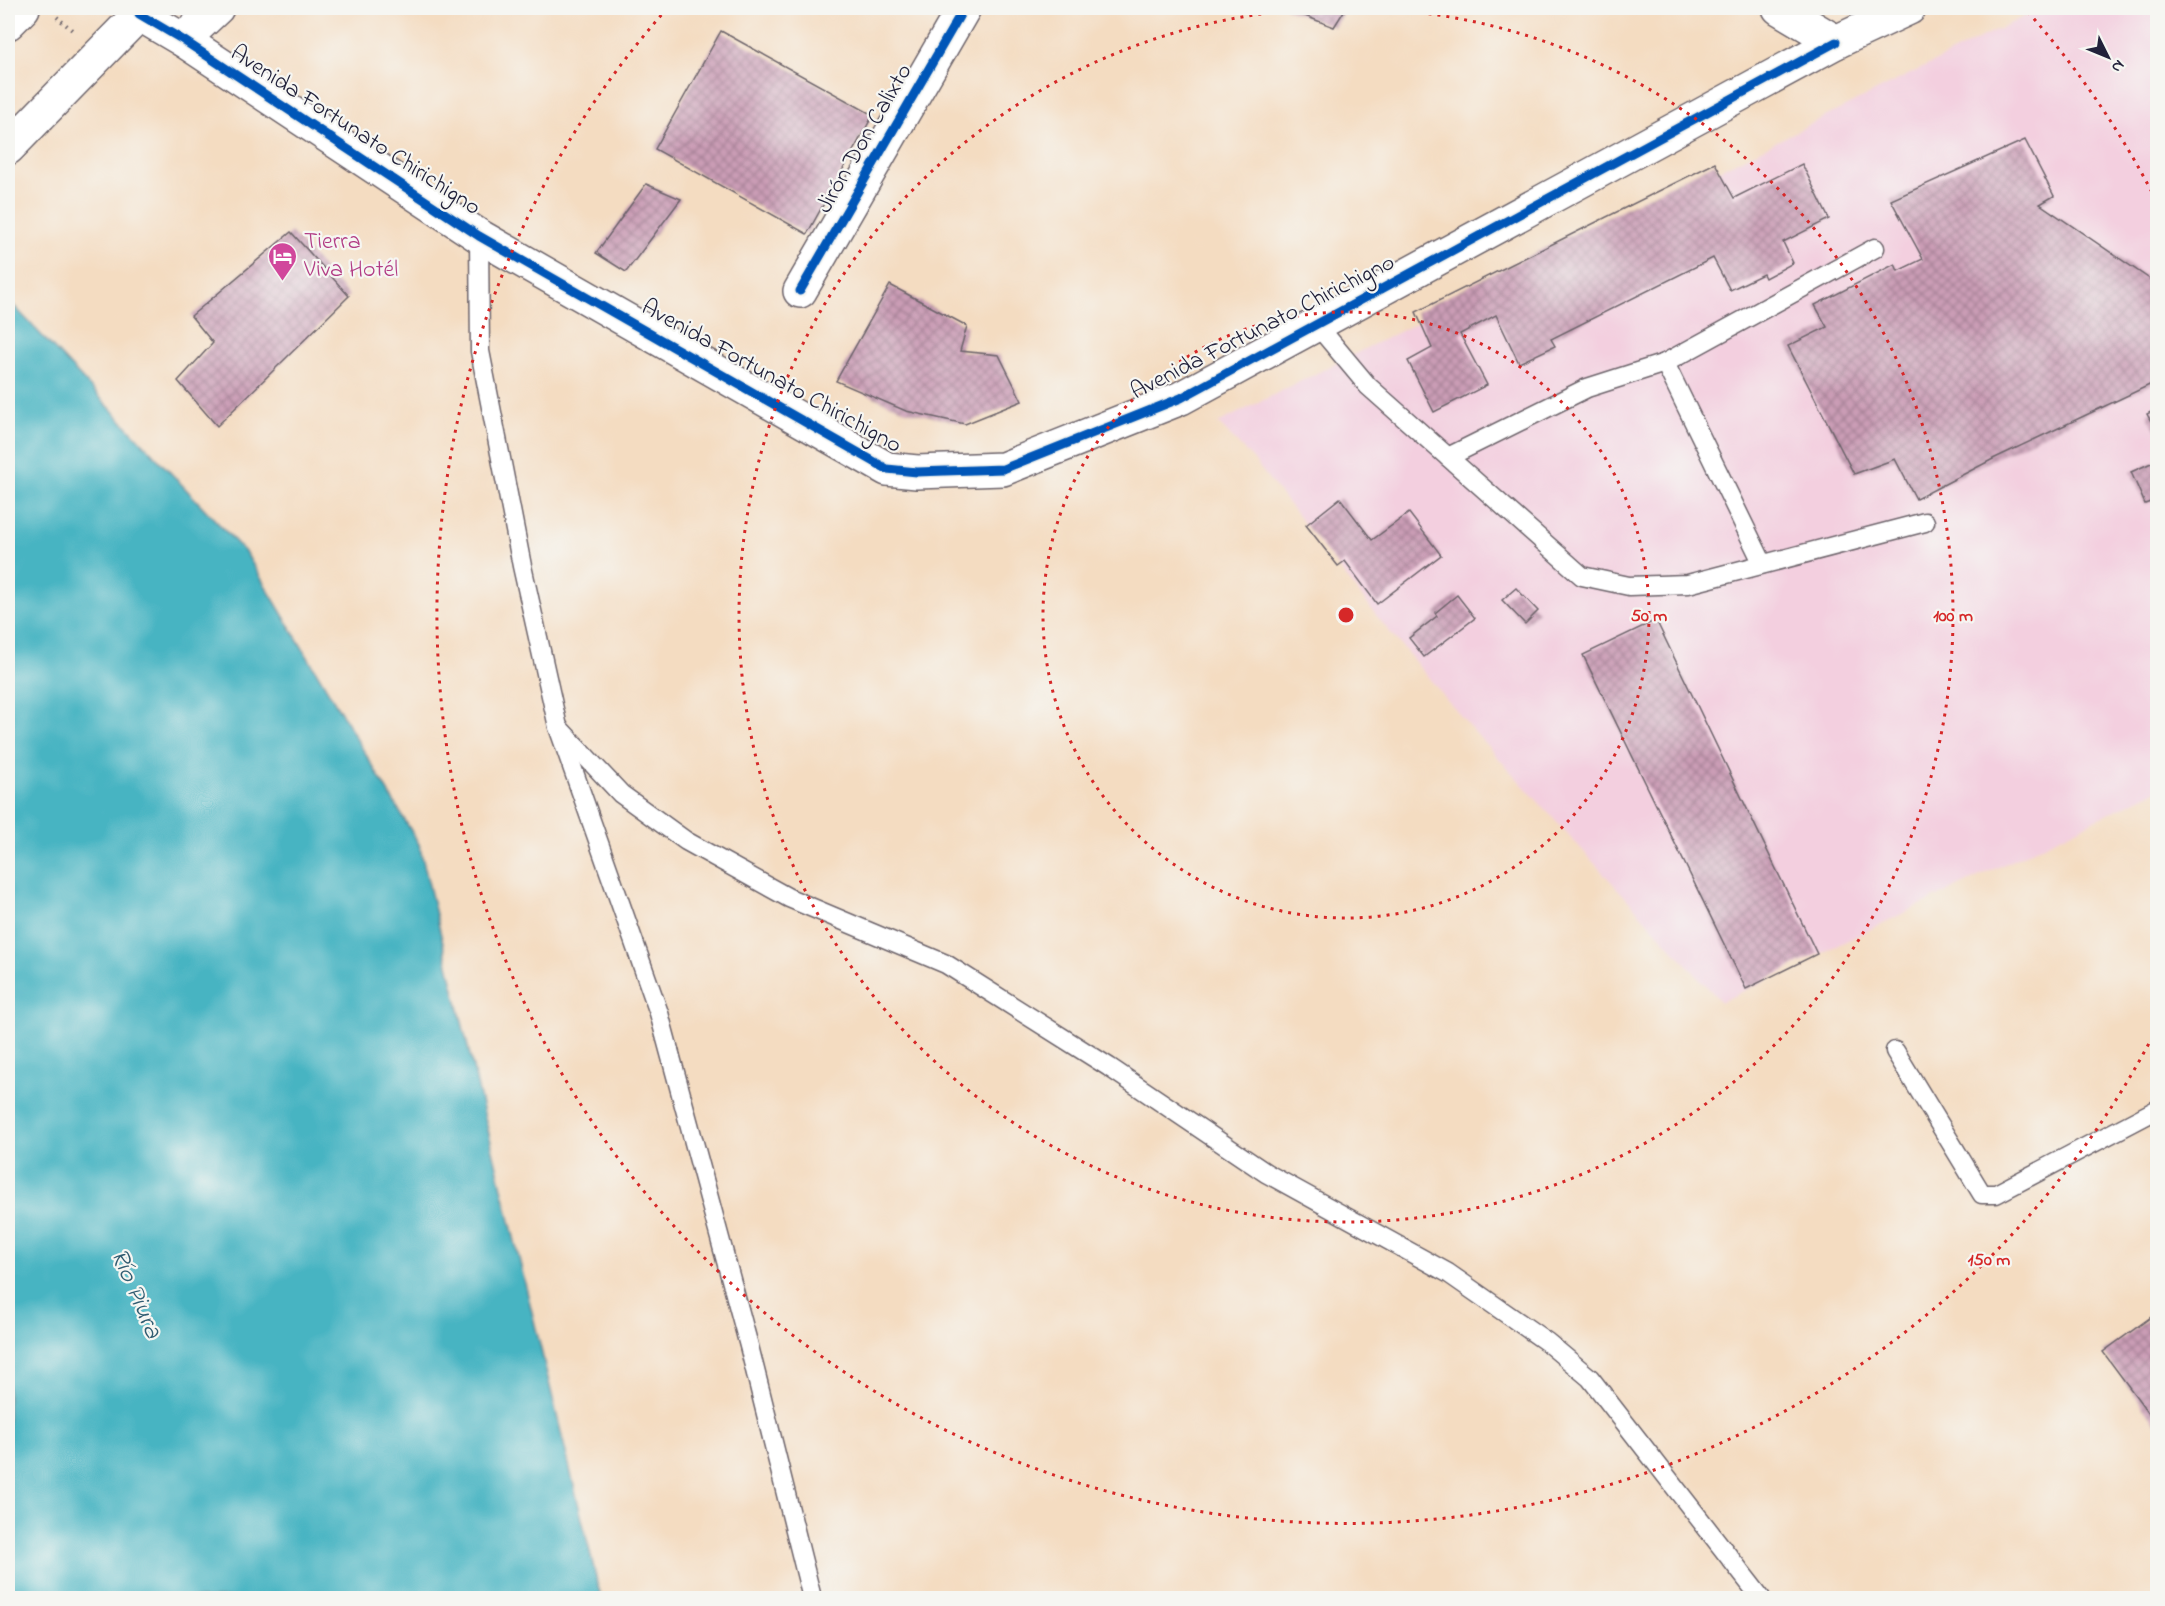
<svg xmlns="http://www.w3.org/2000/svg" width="2165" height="1606" font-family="'Indie Flower',sans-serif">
	<defs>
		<pattern id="building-cross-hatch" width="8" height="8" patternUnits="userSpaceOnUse" patternTransform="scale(1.5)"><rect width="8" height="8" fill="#cb9db6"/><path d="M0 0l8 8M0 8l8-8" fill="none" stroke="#a48095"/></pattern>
	</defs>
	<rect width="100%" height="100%" fill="#f6f6f2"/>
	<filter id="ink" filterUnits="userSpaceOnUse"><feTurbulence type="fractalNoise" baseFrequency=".0167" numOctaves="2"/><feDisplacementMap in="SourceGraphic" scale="12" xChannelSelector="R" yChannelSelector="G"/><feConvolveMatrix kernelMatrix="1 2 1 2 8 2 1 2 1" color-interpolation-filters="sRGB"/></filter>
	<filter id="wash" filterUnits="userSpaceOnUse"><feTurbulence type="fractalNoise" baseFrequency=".008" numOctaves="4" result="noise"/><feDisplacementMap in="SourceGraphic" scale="24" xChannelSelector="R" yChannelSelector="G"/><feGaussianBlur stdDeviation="1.35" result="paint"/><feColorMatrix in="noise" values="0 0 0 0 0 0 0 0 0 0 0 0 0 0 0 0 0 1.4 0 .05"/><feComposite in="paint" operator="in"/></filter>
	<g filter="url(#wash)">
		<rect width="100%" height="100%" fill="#f4dcc1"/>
		<polygon fill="#f3cfdf" points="2041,8 2157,8 2157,790 1721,1002 1470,727 1384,625 1253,459 1218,423"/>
		<polygon fill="#46b4c2" stroke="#346b7e" stroke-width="1.5" points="8,302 15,307 246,553 419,844 601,1598 8,1598"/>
		<g id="blocks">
			<g fill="url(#building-cross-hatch)">
				<polygon points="1284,8 1346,8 1334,27"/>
				<polygon points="721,31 873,115 807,234 655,149"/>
				<polygon points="2025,140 2054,196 2040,204 2151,280 2158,293 2158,381 1995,458 1916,499 1895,459 1854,474 1788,346 1827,327 1815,305 1895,264 1898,271 1923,259 1891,200"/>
				<polygon points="1715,163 1734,198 1802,164 1829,219 1783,242 1793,263 1765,278 1763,274 1730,290 1713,258 1551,339 1555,346 1519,363 1496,315 1460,334 1487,385 1434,412 1408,361 1432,348 1416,312"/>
				<polygon points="646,184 681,199 626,272 596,253"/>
				<polygon points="291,232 349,296 217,426 178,381 213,343 191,316"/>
				<polygon points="890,285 967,326 960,351 999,355 1022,401 965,424 906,411 836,381"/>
				<polygon points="2158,408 2158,434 2147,414"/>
				<polygon points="2158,460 2158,499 2145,504 2131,472"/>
				<polygon points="1340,498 1372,540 1409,513 1441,555 1377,604 1345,561 1338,566 1306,525"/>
				<polygon points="1516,588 1538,611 1525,624 1502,600"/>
				<polygon points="1457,595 1475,618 1424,657 1409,638 1437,616 1435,613"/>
				<polygon points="1656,620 1817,954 1746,989 1583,655"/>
				<polygon points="2158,1312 2158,1426 2103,1352"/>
			</g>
		</g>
	</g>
	<g filter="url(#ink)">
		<use href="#blocks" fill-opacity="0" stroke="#6c636a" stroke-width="1.5"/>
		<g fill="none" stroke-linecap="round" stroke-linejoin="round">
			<defs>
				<g id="service">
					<polyline points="479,236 480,351 522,566 558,727 659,1013 749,1346 812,1598"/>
					<polyline points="1317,325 1368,386 1582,576 1629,586 1688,584 1925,522"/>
					<polyline points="1665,363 1763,564"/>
					<polyline points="1448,457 1587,388 1665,363 1875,248"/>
					<polyline points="558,727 621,794 686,841 789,898 946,964 1109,1067 1266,1173 1448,1273 1547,1342 1590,1378 1761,1598"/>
					<polyline points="1895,1051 1982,1194 1996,1194 2158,1109"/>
				</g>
				<g id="minor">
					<polyline points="139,14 183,40 479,236 887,469 917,472 1003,469 1181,398 1836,42"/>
					<polyline points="800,291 964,8"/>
				</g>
				<polyline id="tertiary" points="183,40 217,8"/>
				<polyline id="secondary" points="1779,8 1836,42 1909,8"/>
				<g id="trunk">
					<polyline points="8,23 23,8"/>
					<polyline points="8,148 145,8"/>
				</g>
			</defs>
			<use href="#service" stroke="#6c636a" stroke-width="21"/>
			<use href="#minor" stroke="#6c636a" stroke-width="36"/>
			<use href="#tertiary" stroke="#6c636a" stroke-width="36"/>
			<use href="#secondary" stroke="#6c636a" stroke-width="36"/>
			<use href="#trunk" stroke="#6c636a" stroke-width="36"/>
			<g stroke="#6c636a" stroke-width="4" stroke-dasharray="1.5 4.5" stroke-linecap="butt">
				<polyline points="57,17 72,30"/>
				<polyline points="8,193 15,185"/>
			</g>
			<use href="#service" stroke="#fff" stroke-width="18"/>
			<use href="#minor" stroke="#fff" stroke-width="33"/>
			<use href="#tertiary" stroke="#fff" stroke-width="33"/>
			<use href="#secondary" stroke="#fff" stroke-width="33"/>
			<use href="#trunk" stroke="#fff" stroke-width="33"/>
			<defs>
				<g id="cycleway">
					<polyline points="139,14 183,40 479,236 887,469 917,472 1003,469 1181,398 1836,42"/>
					<polyline points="800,291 964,8"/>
				</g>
			</defs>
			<use href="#cycleway" stroke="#f6f6f2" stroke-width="13"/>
			<use href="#cycleway" stroke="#0057b8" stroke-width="9"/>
		</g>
	</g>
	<g fill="none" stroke="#d62828" stroke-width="3" stroke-dasharray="3 6">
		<circle cx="1346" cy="615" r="303"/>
		<circle cx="1346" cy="615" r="607"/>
		<path d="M2157 1028A910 910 0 1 1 664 12M2028 12A910 910 0 0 1 2157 202"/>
	</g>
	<defs>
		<symbol id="hotel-pin" viewBox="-11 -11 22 30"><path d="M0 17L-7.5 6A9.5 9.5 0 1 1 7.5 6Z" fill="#d1479c" stroke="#f6f6f2"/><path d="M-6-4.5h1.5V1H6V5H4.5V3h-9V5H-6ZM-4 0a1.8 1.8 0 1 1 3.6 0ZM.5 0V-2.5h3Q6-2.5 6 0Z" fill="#fff"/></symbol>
	</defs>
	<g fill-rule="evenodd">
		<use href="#hotel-pin" x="266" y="240" width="33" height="45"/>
	</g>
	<g text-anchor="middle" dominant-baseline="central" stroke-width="4.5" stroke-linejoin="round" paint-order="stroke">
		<g font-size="24" fill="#22223b" stroke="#f6f6f2">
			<text transform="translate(355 131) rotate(33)">Avenida Fortunato Chirichigno</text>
			<text transform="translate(865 139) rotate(-60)">Jirón Don Calixto</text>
			<text transform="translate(1263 328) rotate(-27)">Avenida Fortunato Chirichigno</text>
			<text transform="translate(771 377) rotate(29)">Avenida Fortunato Chirichigno</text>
		</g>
		<g font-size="24" fill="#b23c85" stroke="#f6f6f2" text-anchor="start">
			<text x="304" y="242">Tierra<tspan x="304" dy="28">Viva Hotél</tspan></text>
		</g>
		<g font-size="26" font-style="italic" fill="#305c71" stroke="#f6f6f2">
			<text transform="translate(135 1294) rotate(67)">Río Piura</text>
		</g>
	</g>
	<circle cx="1346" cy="615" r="9" fill="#d62828" stroke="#f6f6f2" stroke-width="3"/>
	<g font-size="18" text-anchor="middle" font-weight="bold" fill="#d62828" stroke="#f6f6f2" stroke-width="4.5" stroke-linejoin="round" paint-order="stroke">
		<text x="1649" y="621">50 m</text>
		<text x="1953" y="621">100 m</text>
		<text x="1989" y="1265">150 m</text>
	</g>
	<rect width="2165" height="1606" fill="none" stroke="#f6f6f2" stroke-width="30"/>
	<g transform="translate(2108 57) rotate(133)" stroke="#f6f6f2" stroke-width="4.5" paint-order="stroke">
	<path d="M0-4.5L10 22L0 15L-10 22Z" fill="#22223b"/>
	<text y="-9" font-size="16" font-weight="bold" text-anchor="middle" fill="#22223b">N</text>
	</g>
</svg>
